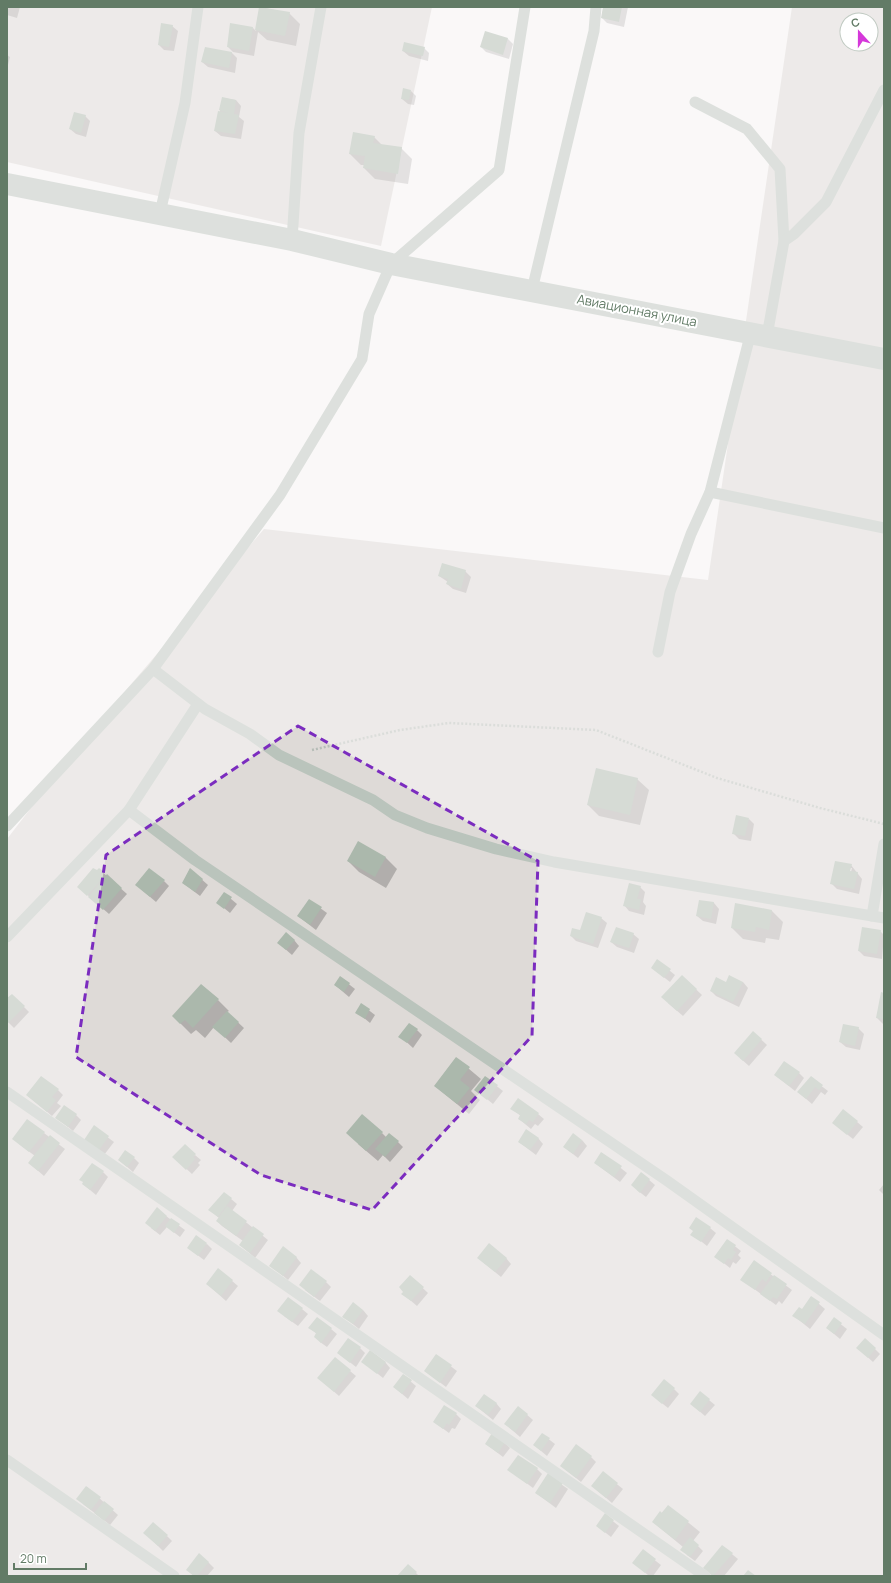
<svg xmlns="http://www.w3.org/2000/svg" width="891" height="1583" font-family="Manrope,sans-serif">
	<rect width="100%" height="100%" fill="#faf8f8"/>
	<g fill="#dedad7" fill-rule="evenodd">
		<polygon points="7,7 432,7 381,246 7,162"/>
		<path d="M792 7H884V1576H7V839L85 738 264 529 708 580ZM847 20H871V44H847Z"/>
	</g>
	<g fill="#0003" fill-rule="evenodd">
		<polygon points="7,7 20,7 17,18 7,15"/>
		<polygon points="260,7 289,13 300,24 296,46 267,40 258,32 254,56 233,52 228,47 253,28 256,31"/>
		<polygon points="604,7 628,7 624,27 607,23 602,18"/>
		<polygon points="172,26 178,31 174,51 164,50 159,45"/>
		<polygon points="508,39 513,44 509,59 486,52 481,47"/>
		<polygon points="206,48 232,53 237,58 235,73 208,67 202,62"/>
		<polygon points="424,48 429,53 428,61 409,56 403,51"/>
		<polygon points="7,55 10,57 7,69"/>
		<polygon points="411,91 416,96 414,105 408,104 402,99"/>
		<polygon points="223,98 236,100 241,106 239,117 244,121 241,139 221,136 215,131"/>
		<polygon points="85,116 90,121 86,137 76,134 70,129"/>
		<polygon points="374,137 382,145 401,148 412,159 408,184 375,179 364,168 364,165 361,165 350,154"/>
		<polygon points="465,571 471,577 466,593 453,589 447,584 448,582 439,576"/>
		<polygon points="637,779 649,790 640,825 599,816 588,805"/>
		<polygon points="749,819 754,824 751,841 739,839 733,833"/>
		<polygon points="358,843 386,858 397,869 386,888 359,872 348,861"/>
		<path d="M851 865 862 879 859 894 837 889 831 883ZM850 868H852L850 876 848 875Z"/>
		<polygon points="99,869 127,894 109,914 84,892"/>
		<polygon points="190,869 208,885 200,896 183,883"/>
		<polygon points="164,881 169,886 156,902 142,890"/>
		<polygon points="640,887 645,892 643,902 646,906 644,915 629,911 624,905"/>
		<polygon points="224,893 237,904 230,913 218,903"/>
		<polygon points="309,900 327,913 316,930 298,916"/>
		<polygon points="700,901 714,903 719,909 716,924 703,921 697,916"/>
		<polygon points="736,905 772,911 783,922 779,940 766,938 765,943 743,939 732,928"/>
		<polygon points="601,918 607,923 598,948 576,941 571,936"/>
		<polygon points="880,931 884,935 882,959 864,956 859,951"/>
		<polygon points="633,934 639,939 634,953 617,947 611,942"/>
		<polygon points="294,940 299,946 292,955 284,948"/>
		<polygon points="658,961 675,975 670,982 652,968"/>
		<polygon points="682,976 702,995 683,1016 668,1003"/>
		<polygon points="341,978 355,989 349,997 335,985"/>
		<polygon points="743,982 748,988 739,1007 716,996 711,991 727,983"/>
		<polygon points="884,994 884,1025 877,1018"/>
		<polygon points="12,995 29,1012 14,1028 7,1021 7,1000"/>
		<polygon points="218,1000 229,1011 227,1012 244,1028 231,1043 214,1027 205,1038 196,1030 191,1034 173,1016"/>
		<polygon points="362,1005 375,1015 370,1023 357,1012"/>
		<polygon points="858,1028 864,1034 860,1050 846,1047 840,1042"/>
		<polygon points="417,1030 422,1035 413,1048 400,1036"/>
		<polygon points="753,1032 767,1045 749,1066 740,1058"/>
		<polygon points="456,1058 481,1079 471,1091 480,1100 469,1114 435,1086"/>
		<polygon points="799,1073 804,1078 795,1091 775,1075"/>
		<polygon points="485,1077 503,1091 493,1104 476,1090"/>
		<polygon points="811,1078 828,1091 825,1095 821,1092 812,1104 798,1092"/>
		<polygon points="58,1090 63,1095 57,1103 61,1106 52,1116 27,1095"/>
		<polygon points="512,1109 538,1114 544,1119 538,1126 535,1124 531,1129 519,1119 521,1116"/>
		<polygon points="843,1110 863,1127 853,1139 839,1128"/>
		<polygon points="76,1115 81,1120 73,1131 57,1118"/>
		<polygon points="94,1127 114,1142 104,1155 90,1145"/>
		<polygon points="44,1133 65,1149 44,1176 29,1163 35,1156 19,1144"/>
		<polygon points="382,1133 386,1137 398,1142 403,1147 390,1162 383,1155 378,1161 358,1144"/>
		<polygon points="538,1138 543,1144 536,1155 519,1142"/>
		<polygon points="582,1140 587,1146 578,1158 564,1147"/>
		<polygon points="602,1153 627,1173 620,1182 595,1163"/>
		<polygon points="195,1155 201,1160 198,1163 200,1165 192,1174 179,1162"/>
		<polygon points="134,1158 139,1163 133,1172 119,1160"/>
		<polygon points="103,1172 108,1177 96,1195 83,1184"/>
		<polygon points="641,1173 655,1185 646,1197 637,1190"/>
		<polygon points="884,1184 884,1195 879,1190"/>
		<polygon points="224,1193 237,1204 232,1211 268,1240 255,1258 240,1245 243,1241 222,1226 217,1221 219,1218 210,1210"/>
		<polygon points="166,1216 185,1230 180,1237 167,1227 160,1235 151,1228"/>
		<polygon points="710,1228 716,1233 707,1246 692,1234"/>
		<polygon points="727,1240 741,1251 738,1255 741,1258 736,1264 733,1262 730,1268 716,1257"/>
		<polygon points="207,1244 212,1249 204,1260 188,1248"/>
		<polygon points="296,1257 301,1263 288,1280 270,1265"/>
		<polygon points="506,1258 511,1264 501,1277 484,1263"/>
		<polygon points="754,1262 792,1290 782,1304 779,1301 776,1305 742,1280"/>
		<polygon points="218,1269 238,1286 226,1301 207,1284"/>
		<polygon points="410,1276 428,1293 417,1306 403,1294"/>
		<polygon points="326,1282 331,1287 320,1301 305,1290"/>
		<polygon points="812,1298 825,1309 810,1329 794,1316 802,1311"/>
		<polygon points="302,1309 308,1314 298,1326 284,1316"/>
		<polygon points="363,1310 368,1316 359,1329 344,1317"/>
		<polygon points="834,1319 847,1329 840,1339 827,1328"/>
		<polygon points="310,1328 331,1329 337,1334 327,1347 320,1342 317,1334"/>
		<polygon points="360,1348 365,1353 356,1367 338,1353"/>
		<polygon points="875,1349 880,1354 873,1362 863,1353"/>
		<polygon points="436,1355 457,1371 446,1387 425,1371"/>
		<polygon points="363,1362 385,1362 390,1368 383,1378"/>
		<polygon points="350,1371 356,1376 339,1396 324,1383"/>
		<polygon points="403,1375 416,1386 408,1399 394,1387"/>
		<polygon points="674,1389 679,1394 668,1408 658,1400"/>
		<polygon points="709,1400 715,1405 705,1416 691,1404"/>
		<polygon points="496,1403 501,1409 493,1420 476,1406"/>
		<polygon points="518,1407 533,1420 520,1437 505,1424"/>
		<polygon points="456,1414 461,1419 455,1429 452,1428 449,1433 434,1422"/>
		<polygon points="542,1434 555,1444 547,1456 534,1445"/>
		<polygon points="505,1443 510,1448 503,1457 486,1444"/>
		<polygon points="591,1457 596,1462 581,1482 561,1466"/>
		<polygon points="537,1469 542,1474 533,1488 509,1470"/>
		<polygon points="603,1473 623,1489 612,1503 592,1486"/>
		<polygon points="548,1475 568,1489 556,1508 536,1493"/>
		<polygon points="87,1487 118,1515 110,1525 83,1504"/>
		<polygon points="668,1506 700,1532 693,1541 703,1551 695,1561 687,1555 683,1547 653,1522"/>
		<polygon points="605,1515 619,1526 611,1537 597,1526"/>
		<polygon points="167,1536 172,1541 163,1551 150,1538"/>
		<polygon points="722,1546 738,1559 724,1576 713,1576 710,1574"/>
		<polygon points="643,1551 661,1565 653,1576 649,1576 634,1563"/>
		<polygon points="208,1562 214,1568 207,1576 194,1576 187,1570"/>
		<polygon points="408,1565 419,1576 398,1576"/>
	</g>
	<g fill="#abb8ac">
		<polygon points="259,7 290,12 285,36 255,30"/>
		<polygon points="603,7 622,7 619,22 601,18"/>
		<polygon points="161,23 173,25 169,47 158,45"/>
		<polygon points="230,23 253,27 249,51 227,47"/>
		<polygon points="485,31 508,38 503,55 480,47"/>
		<polygon points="404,42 425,47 423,56 402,51"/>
		<polygon points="205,47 232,52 229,68 201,62"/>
		<polygon points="403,88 411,90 409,100 401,99"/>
		<polygon points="222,97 236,100 234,114 239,115 235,134 214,131 218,111 228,113 219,110"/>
		<polygon points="74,112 86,115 81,133 69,129"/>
		<polygon points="353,132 375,136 373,143 402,147 398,174 363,168 365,156 349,154"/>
		<polygon points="442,563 466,570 461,589 446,584 448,579 438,576"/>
		<polygon points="596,768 638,778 630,815 587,805"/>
		<polygon points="736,815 749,818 745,836 732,834"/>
		<polygon points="358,841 386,857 375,877 347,861"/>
		<polygon points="835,861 852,864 850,871 858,872 854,889 830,884"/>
		<polygon points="93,868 97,870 99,868 104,872 102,875 104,877 87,896 77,887"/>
		<polygon points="149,868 165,880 150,897 135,885"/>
		<polygon points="190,868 203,879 195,892 182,883"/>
		<polygon points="107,874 122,888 103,910 88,897"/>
		<polygon points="629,883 641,886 637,899 641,899 639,910 623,906"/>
		<polygon points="224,892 232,897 224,909 216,903"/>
		<polygon points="309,899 322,907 310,925 297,916"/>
		<polygon points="699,900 714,902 711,919 696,916"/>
		<polygon points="735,903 772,910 769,930 756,927 755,932 731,928"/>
		<polygon points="586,912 602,917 593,944 570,936 572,928 580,930"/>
		<polygon points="616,927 634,933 629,948 610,942"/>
		<polygon points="862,927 881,930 877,954 858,951"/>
		<polygon points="286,932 295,940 286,950 277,943"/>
		<polygon points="657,959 671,969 664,978 651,968"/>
		<polygon points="682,975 697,989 677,1011 661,997"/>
		<polygon points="729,975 743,982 733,1002 710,991 716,977 726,982"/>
		<polygon points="340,976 350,983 344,992 334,985"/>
		<polygon points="201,984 219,999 193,1028 185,1020 180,1024 172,1016"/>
		<polygon points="881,992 884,993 884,1019 876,1018"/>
		<polygon points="12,994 25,1006 8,1023 7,998"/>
		<polygon points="361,1003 370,1009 365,1019 355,1013"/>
		<polygon points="227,1011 239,1022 225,1038 212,1027"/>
		<polygon points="409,1023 418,1029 407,1043 398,1037"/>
		<polygon points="843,1024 859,1027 855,1046 839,1042"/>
		<polygon points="753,1031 762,1039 743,1061 734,1053"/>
		<polygon points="456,1057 470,1067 460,1080 470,1088 457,1104 434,1086"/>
		<polygon points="784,1061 800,1072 789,1086 774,1075"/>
		<polygon points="41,1076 59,1089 52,1097 56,1100 47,1112 26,1095"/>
		<polygon points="485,1076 498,1085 487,1100 474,1090"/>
		<polygon points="811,1076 823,1085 819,1090 815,1087 806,1099 797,1092"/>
		<polygon points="518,1098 539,1113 533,1122 529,1120 526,1124 518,1119 520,1115 510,1109"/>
		<polygon points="64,1105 77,1114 68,1127 55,1118"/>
		<polygon points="843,1109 858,1121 847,1135 832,1123"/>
		<polygon points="362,1114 383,1132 366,1151 346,1133"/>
		<polygon points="27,1119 45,1132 29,1152 12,1139"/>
		<polygon points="94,1125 109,1136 99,1150 84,1140"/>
		<polygon points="526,1129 539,1138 530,1150 518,1142"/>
		<polygon points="389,1133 399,1141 385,1157 375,1149"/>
		<polygon points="573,1133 582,1140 573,1154 563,1147"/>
		<polygon points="50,1135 60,1143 38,1171 28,1163"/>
		<polygon points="185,1144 196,1154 193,1157 195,1159 186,1170 172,1157"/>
		<polygon points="125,1150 135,1157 127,1167 118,1160"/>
		<polygon points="601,1152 622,1166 614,1177 594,1163"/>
		<polygon points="92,1163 104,1171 90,1190 82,1184 83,1182 79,1180"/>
		<polygon points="641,1172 650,1179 640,1193 631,1185"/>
		<polygon points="224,1192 232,1198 218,1217 208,1210"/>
		<polygon points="227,1206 247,1221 236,1236 216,1221"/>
		<polygon points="157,1207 167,1216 155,1231 145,1223"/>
		<polygon points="696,1217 711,1227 701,1242 690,1235 693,1231 689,1228"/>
		<polygon points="171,1218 180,1224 174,1233 165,1226"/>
		<polygon points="253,1226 264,1234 250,1253 239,1245"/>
		<polygon points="196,1235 207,1243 198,1256 187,1248"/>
		<polygon points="727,1239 736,1245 733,1250 736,1252 731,1260 728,1258 724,1264 714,1257"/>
		<polygon points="489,1243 507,1258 495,1272 477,1258"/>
		<polygon points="283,1246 297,1257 283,1276 269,1266"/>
		<polygon points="754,1260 772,1273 766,1282 762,1279 755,1290 740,1280"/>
		<polygon points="218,1268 233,1280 221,1296 206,1284"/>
		<polygon points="311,1269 327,1281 314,1297 299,1285"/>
		<polygon points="410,1275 424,1287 411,1301 401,1294 403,1292 399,1287"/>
		<polygon points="774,1275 787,1284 777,1299 773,1297 770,1301 760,1294"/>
		<polygon points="811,1296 820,1302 805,1324 792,1316 799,1307 802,1309"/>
		<polygon points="288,1297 303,1308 292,1322 277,1311"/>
		<polygon points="353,1302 363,1310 353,1324 342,1317"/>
		<polygon points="317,1317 332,1328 321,1343 314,1337 316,1333 308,1328"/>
		<polygon points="834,1317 842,1323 834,1334 826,1328"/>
		<polygon points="348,1338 361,1347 350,1363 337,1353"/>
		<polygon points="865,1338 876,1348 868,1358 856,1348"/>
		<polygon points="370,1350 386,1362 377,1374 361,1362"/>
		<polygon points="436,1354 452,1365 440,1383 424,1371"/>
		<polygon points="335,1357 351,1370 334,1392 317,1378"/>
		<polygon points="403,1374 412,1380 402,1394 393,1387"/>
		<polygon points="664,1379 675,1388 662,1404 651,1395"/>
		<polygon points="700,1391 710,1399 700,1412 690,1404"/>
		<polygon points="484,1394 497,1403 488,1415 475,1406"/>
		<polygon points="444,1405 457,1413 449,1425 447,1423 443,1429 433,1422"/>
		<polygon points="518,1406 528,1414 515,1432 504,1424"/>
		<polygon points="492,1433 505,1442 498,1453 485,1444"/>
		<polygon points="542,1433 550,1438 541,1451 533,1445"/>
		<polygon points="576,1444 592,1456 576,1478 560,1466"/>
		<polygon points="518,1455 538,1468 527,1484 507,1470"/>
		<polygon points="603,1471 618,1483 606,1498 591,1486"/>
		<polygon points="548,1473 563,1483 550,1503 535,1493"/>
		<polygon points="86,1486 101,1497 91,1510 76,1499"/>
		<polygon points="104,1501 114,1509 104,1521 94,1513"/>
		<polygon points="668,1505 689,1521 675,1540 652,1522 660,1511 662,1513"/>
		<polygon points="605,1513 614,1520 605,1533 596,1526"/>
		<polygon points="153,1522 168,1535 158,1546 143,1533"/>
		<polygon points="690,1537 699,1545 690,1557 680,1550"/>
		<polygon points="722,1545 733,1553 713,1576 703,1568"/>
		<polygon points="643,1549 656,1559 645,1573 632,1563"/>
		<polygon points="199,1553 209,1562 197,1576 194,1576 186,1570"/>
		<polygon points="408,1564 417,1572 413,1576 397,1576"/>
		<polygon points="748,1570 756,1576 743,1576"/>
	</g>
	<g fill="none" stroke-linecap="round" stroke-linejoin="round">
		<polyline stroke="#b6bdb7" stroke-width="2.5" stroke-dasharray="2 2" stroke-linecap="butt" points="312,750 400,730 449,723 596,730 717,778 820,808 884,824"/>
		<g stroke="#bac4bc" stroke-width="11">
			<polyline points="695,102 747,129 780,169 784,241"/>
			<polyline points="160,213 185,103 198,7"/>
			<polyline points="292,240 299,133 321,7"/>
			<polyline points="532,290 594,31 596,7"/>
			<polyline points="767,336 784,241 794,234 826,202 884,90"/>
			<polyline points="710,492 884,528"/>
			<polyline points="658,652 670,592 691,534 710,492 751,332"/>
			<polyline points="153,669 205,709 250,734 279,755 373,800 395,815 427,828 496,849 554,862 884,918"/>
			<polyline points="129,810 195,860 666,1180 884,1335"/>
			<polyline points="7,826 153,669 280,495 362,359 369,314 391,264 499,170 525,7"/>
			<polyline points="872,916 884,844"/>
			<polyline points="7,937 129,810 198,704"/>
			<polyline points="7,1092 705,1576"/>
			<polyline points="7,1460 174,1576"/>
		</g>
		<polyline stroke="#bac4bc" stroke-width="22" points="7,184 292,240 391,264 884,359"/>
	</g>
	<path d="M0 0H891V1583H0ZM298 726 538 861 532 1036 372 1210 261 1175 76 1057 106 855Z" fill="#faf8f8" fill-opacity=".55" fill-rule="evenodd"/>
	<path fill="none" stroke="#7b2cbf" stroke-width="3" stroke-dasharray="8 5" stroke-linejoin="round" d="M298 726 538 861 532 1036 372 1210 261 1175 76 1057 106 855Z"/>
	<g text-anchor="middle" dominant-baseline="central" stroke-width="4" stroke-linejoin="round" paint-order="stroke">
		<g font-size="13" fill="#627b66" stroke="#fff">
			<text transform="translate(637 310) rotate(11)">Авиационная улица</text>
		</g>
	</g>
	<rect width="891" height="1583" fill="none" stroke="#627b66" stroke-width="16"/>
	<g transform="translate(859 32) rotate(339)"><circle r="19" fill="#ffffff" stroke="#c0cac2"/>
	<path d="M0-3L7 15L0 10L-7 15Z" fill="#d538da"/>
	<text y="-6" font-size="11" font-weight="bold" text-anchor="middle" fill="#627b66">С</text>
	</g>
	<path d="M14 1563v6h72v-6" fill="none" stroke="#627b66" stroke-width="2"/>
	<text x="20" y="1563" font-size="12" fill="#627b66" stroke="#ffffff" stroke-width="3" paint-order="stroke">20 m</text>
</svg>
